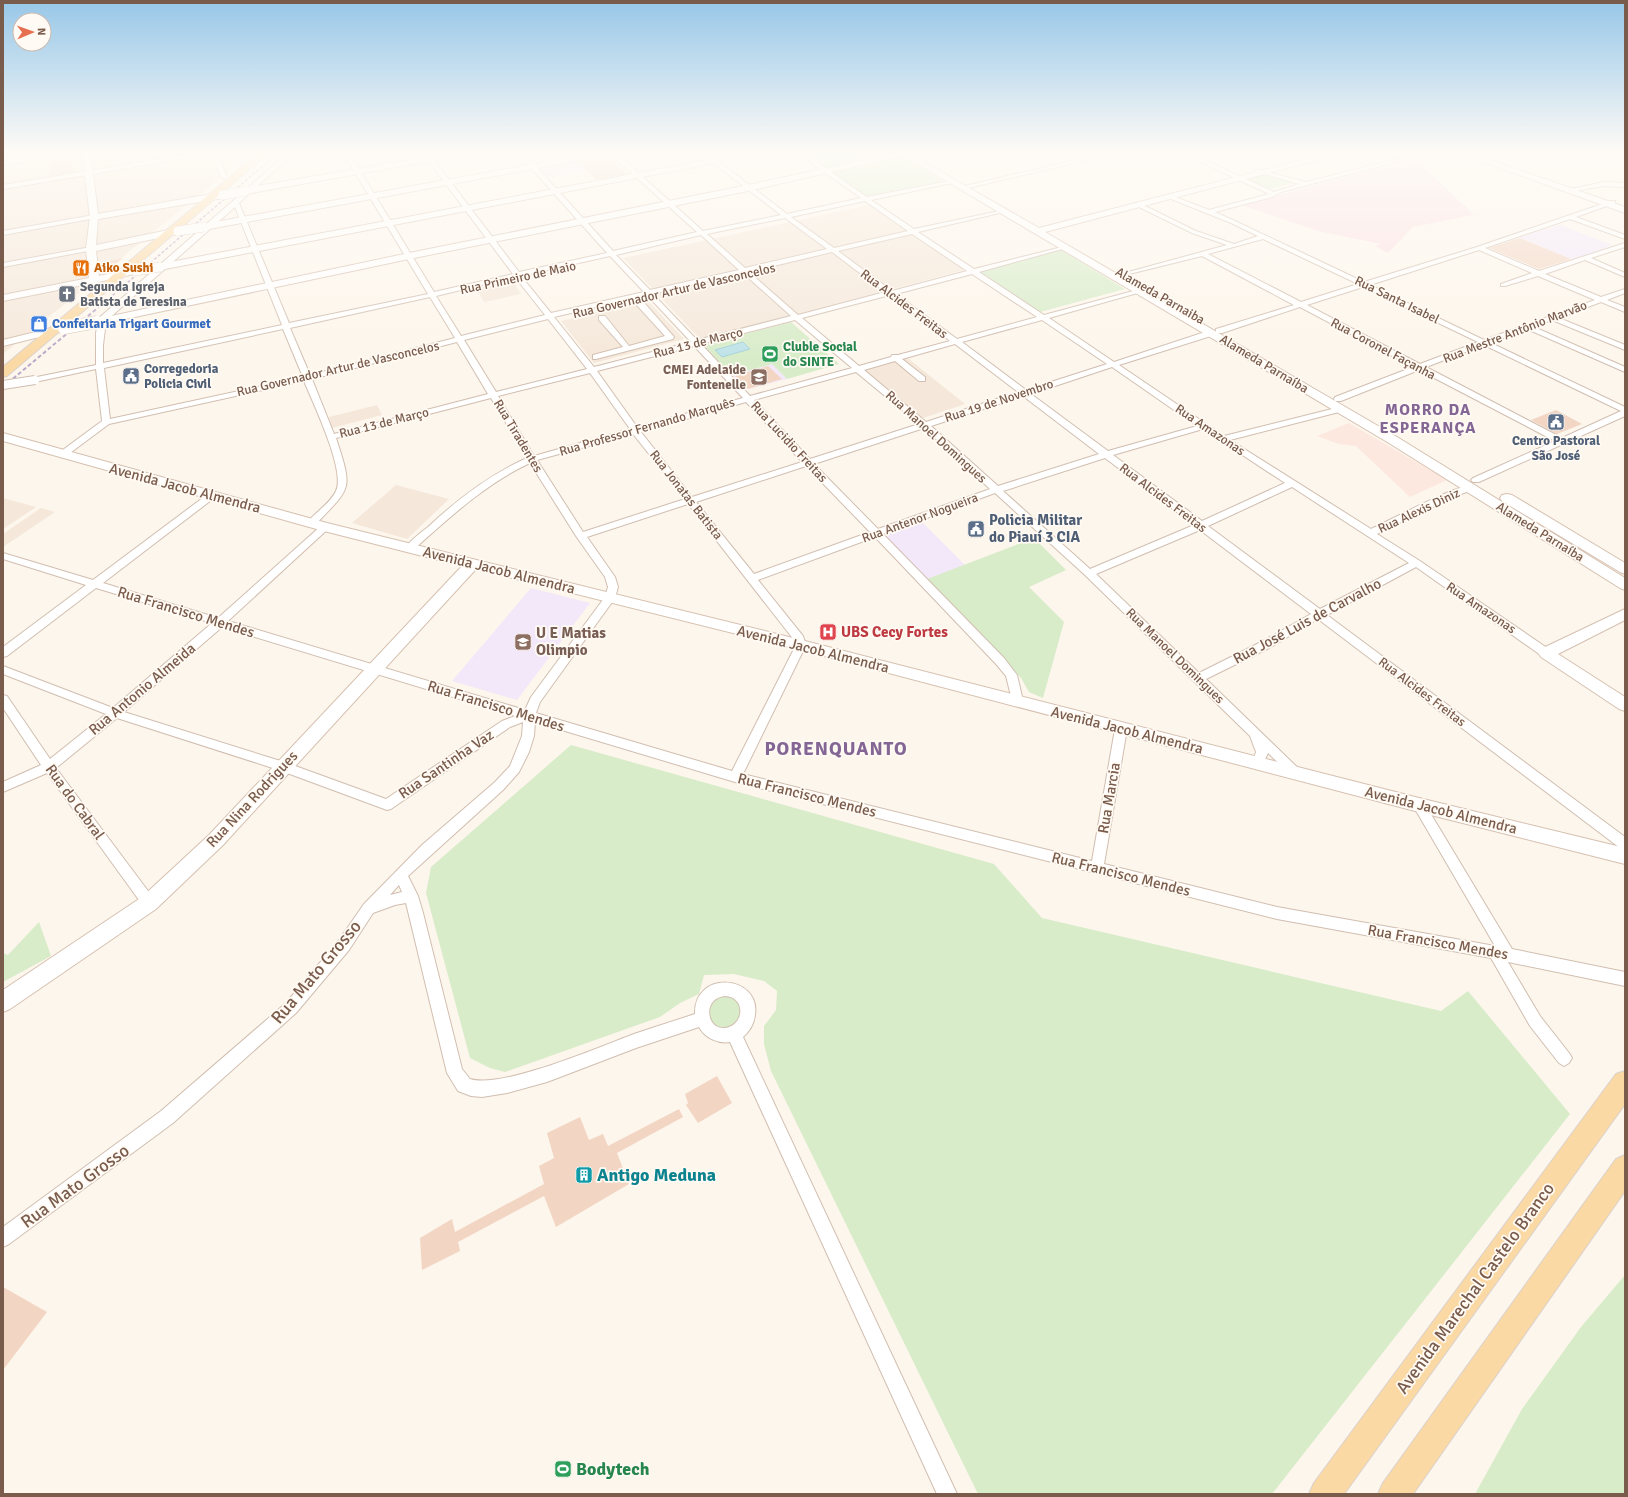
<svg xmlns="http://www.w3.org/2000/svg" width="1628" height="1497" font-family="Signika,sans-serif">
	<rect width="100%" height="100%" fill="#fdf6ec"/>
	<g fill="#f5e8da">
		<polygon points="3,151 253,151 3,354"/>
		<polygon points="869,205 964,270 701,340 623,258"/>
		<polygon points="512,280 521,294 484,302 476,288"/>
		<polygon points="647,300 684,339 594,363 561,321"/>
		<polygon points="905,356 965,404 920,419 862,369"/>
		<polygon points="377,405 382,415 332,428 329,417"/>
		<polygon points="396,485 449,499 407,539 352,523"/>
		<polygon points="3,498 36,507 3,529"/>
		<polygon points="41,508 55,512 3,547 3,534"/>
	</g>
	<polygon fill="#fde8e0" points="1349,423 1447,480 1410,497 1356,446 1339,444 1317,436"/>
	<g fill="#f3e8fa">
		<polygon points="576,161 587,171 550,178 539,167"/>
		<polygon points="1561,225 1612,245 1576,261 1518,237"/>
		<polygon points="772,364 787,379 745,390 732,375"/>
		<polygon points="921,521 965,565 927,579 884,534"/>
		<polygon points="531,588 590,603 517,700 452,681"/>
	</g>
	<polygon fill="#fbdfe3" points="1415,159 1474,215 1413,227 1388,253 1375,246 1380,244 1318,231 1241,205"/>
	<g fill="#d8ecc9">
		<polygon points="802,151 895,151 899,153 827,168"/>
		<polygon points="901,156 942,181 866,196 831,171"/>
		<polygon points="1264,173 1293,183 1269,189 1244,178"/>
		<polygon points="1061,250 1125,289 1040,312 976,272"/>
		<polygon points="791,322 839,364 787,379 772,364 732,375 703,345"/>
		<polygon points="1034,538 1066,570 1029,587 1064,622 1043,698 1029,692 1021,678 927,579"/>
		<polygon points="571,745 994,864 1042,918 1441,1011 1468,991 1570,1114 1272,1494 978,1494 771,1071 764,1044 764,1026 776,1010 777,991 764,981 734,974 704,975 699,994 680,1003 660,1017 505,1072 490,1068 470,1058 426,893 431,867"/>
		<polygon points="39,922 51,956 3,982 3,953 8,955"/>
		<path d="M722 995 738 999 742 1014C735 1025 728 1032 714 1026L708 1017C709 1004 711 1001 722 995Z"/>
		<polygon points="1625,1275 1625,1494 1475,1494 1522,1409 1581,1327"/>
	</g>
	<polygon fill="#bfe3e8" stroke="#a5d3da" points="743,342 750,349 722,357 715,350"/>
	<g fill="#f3d5c3">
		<polygon points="72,155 75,172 50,176 51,159"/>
		<polygon points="608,157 628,174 596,180 578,162"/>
		<polygon points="1520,238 1571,259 1539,269 1489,248"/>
		<polygon points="123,258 106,273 100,274 99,263"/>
		<polygon points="768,366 782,379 748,389 735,376"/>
		<polygon points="1556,410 1582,424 1557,434 1531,420"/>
		<polygon points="717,1076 732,1103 698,1123 686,1105 688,1103 685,1094"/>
		<polygon points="679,1109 683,1117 617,1153 629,1184 556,1227 544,1196 458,1242 460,1251 422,1270 420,1238 452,1219 455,1232 544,1184 539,1166 554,1158 547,1133 580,1117 589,1140 603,1134 608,1146"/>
		<polygon points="3,1287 47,1312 3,1370"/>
	</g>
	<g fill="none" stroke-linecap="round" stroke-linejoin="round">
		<defs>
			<g id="street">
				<polygon points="209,151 225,151 216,154 228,178 227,179 222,178 211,154 3,189 3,185"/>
				<path d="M290 151H296L239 203 289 323 428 294 342 151H348L434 292 513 274 421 151H427L519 272 607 253 516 151H522L613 251 697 232 607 151H614L703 231 781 215 698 151H705L787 214 861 198 794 151H801L867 197 954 180 955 181 952 183 871 200 914 229 1004 210V212L918 232 974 269 1066 246V248L979 272 1044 315 1137 290H1141V292L1049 318 1114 362 1208 331H1214V335L1119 365 1224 436 1340 407H1343L1344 409 1343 411 1230 440 1371 529C1387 522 1459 483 1472 486L1474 488 1472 490 1453 497 1377 534 1420 561 1550 650 1551 653 1550 656H1542L1416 567 1327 615 1625 837V850L1620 848 1318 619 1271 647 1206 679 1300 770 1302 773 1300 776 1296 778 1292 776 1268 753 1262 766 1258 768 1254 766 1252 763 1256 752 1250 736 1085 575 995 493 883 534 1004 658 1017 675 1023 701 1021 704 1017 705 1013 704 1006 676 996 664 875 537 758 580 803 636 806 645 743 774 1092 861 1115 729 1117 726 1121 724 1125 726 1127 729 1104 864 1277 907 1495 946 1415 809 1413 805 1415 801 1419 800 1423 801 1512 949 1625 972V986L1508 962 1540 1016 1569 1053 1572 1058 1569 1063 1564 1066 1559 1063 1530 1026 1491 958 1277 919 735 782 535 722 534 736 529 752 519 772 503 790 408 876 418 896 423 913 462 1069 470 1079C502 1089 599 1047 634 1034 654 1027 674 1021 695 1014 694 969 761 975 755 1015 754 1024 749 1032 743 1037L957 1494H937L730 1042C718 1044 705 1038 699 1027L636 1048 547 1082 507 1093 482 1097 471 1096 458 1091 447 1073 406 903 395 905 373 913 349 950 296 1013 173 1123 9 1244 3 1247V1227L161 1111 286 1003 339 940 364 904 422 845 495 782 510 766 522 736 523 722 510 727 391 809 387 810 279 770 117 718 56 768 154 899 156 903 154 907 149 909 144 907 47 773 3 792V782L41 765 3 708V695L7 696 50 759 106 714 3 674V666L113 708 212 623 96 588 7 656 3 657V647L86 585 3 559V553L93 580 208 494H214L216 496 214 498 103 583 218 618 322 525H328L330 527 328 529 228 621 525 710 531 697 605 597 608 587 605 577 576 536 530 463C485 484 450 517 413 550L410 551 405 548C411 540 420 533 428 527 458 499 489 475 527 458L491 398 336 438C353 491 352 486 315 525L312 526 307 523C315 512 330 504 336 491 346 471 313 403 304 381L109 424 66 456H60L59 454 60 452 102 421 96 369 35 382H32V378L96 365V333L99 318ZM865 201 908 231 834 248 791 217ZM235 207 282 325 103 363V345L106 321ZM785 218 827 249 745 268 707 234ZM912 234 967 271 892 291 838 251ZM701 235 739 270 650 290 616 255ZM832 252 885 292 798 315 749 272ZM610 256 644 292 551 313 521 276ZM743 273 791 316 697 340 653 294ZM972 274 1037 317 957 339 896 294ZM515 277 545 315 461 336 436 296ZM647 295 691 342 594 367 554 317ZM890 295 950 341 898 355H892L891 357 859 366 802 318ZM430 297 455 338 310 375 290 328ZM548 319 587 369 496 392 464 340ZM795 320 852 368 750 396 701 344ZM1042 320 1107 364 1026 390 962 342ZM283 329 303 377 110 419 104 368ZM457 342 488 394 334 434 312 379ZM955 344 1018 392 926 422 864 370 895 361 919 381H925V377L902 359ZM694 346 743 398 637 427 597 371ZM1112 367 1197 426 1108 451 1031 394ZM856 372 919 424 810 459 754 400ZM590 373 630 429 534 456 498 396ZM1023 396 1099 454 998 486 931 426ZM746 402 802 462 692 497 641 432ZM924 428 990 489 878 529 814 464ZM1203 429 1285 483 1202 521 1113 455ZM633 434 685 499 583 532 537 460ZM1105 458 1194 525 1090 569 1003 491ZM806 466 870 532 754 574 696 502ZM1292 487 1409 563 1320 609 1208 526ZM688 504 794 640 796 645 732 771 536 713 540 702 615 598 618 587 615 577 587 537ZM1200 530 1311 614 1263 641 1199 673 1096 574ZM222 627 515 716 502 721 386 799 287 763 124 712ZM399 885 402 892 390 895ZM725 996C746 997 745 1025 725 1028 706 1030 702 998 725 996Z"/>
				<polygon points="1114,151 1125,151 968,188 965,186"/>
				<path d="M1177 151H1185L1274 192 1299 184 1255 171V169L1306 182 1428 151H1438L1281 192 1272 197 1215 212 1235 221 1364 282 1477 247 1611 201H1615V203L1576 217 1625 235V239L1570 219 1485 248 1539 271 1625 243V247L1591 258 1625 273V277L1585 260 1545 274 1601 297 1625 289V293L1607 300 1625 307V312L1601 302 1559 318 1625 345V350L1552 320 1534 327 1625 367V372L1527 329 1491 343 1625 407V416L1479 482H1473L1471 480 1473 478 1555 441 1419 370 1341 401H1335L1334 399 1335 397 1413 367 1300 307 1222 333H1216V329L1294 305 1202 256 1121 276V274L1227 245 1192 233 1135 205V203H1139L1196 231 1234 244 1258 236 1231 223 1166 197V195H1170L1209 210 1269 194ZM1263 239 1358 284 1301 302 1208 254ZM1479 250 1532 273 1501 284V286H1505L1538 276 1595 300 1484 340 1370 285ZM1363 287 1478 342 1420 364 1307 305ZM1484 345 1621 411 1562 438 1426 367Z"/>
				<polygon points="1604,182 1625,183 1625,187 1604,186 1574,191 1571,189"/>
				<polygon points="94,215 97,217 96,218 3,235 3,231"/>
				<polygon points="91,247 93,248 93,250 3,267 3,263"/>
				<polygon points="634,298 640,298 674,337 673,339 596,359 593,359 593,355 623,347 599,320 599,316 605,316 629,346 665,336 634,302"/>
			</g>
			<g id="secondary">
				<polygon points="63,151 90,151 98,214 223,192 227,195 223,198 98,219 96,245 178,228 183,231 178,234 96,251 99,276 136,268 141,271 139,273 98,282 97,290 89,290 88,284 3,301 3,295 89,278 86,249 90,217 82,152 3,165 3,161"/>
				<polygon points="461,151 480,151 476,153 246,194 242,191 246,188"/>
				<polygon points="605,151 623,151 619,153 204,230 199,227 204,224"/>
				<polygon points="754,151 771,151 767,153 160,270 155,267 160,264"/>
				<polygon points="894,151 913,151 913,154 910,154 1039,228 1337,151 1351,151 1045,232 1397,437 1625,578 1625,590 1620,588 1389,443 931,172 902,156 748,191 409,259 97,325 92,322 97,319 409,253 748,185 896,153"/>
				<polygon points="1452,151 1625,151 1625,155 1473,154 1625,207 1625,213"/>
				<polygon points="64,325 69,328 68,330 3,346 3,340"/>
				<polygon points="3,433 327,523 801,640 1419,798 1625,848 1625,864 1419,812 801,650 476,569 223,845 156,909 10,1009 3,1012 3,990 142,897 209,835 462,566 320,530 3,441"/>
				<polygon points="1507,494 1512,495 1625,563 1625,574 1620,572 1502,501 1500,498 1502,495"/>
				<polygon points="1625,609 1625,620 1558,654 1625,697 1625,711 1619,709 1541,657 1538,653 1541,649"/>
			</g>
			<g id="primary">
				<polygon points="261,151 271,151 7,376 3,377 3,367"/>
				<polygon points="1625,1071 1625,1104 1344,1494 1309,1494 1314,1483 1616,1074"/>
				<polygon points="1625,1155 1625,1191 1413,1494 1378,1494 1383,1483 1616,1159"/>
			</g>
		</defs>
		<use href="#street" stroke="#d1beb0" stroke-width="2"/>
		<use href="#secondary" stroke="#d6c0b0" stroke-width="2"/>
		<use href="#primary" stroke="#dad1cd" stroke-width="2"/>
		<use href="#street" fill="#fff" fill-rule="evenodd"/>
		<use href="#secondary" fill="#fff" fill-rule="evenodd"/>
		<use href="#primary" fill="#fbd9a5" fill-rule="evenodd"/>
		<polyline stroke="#b9a8c9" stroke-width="1.5" stroke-dasharray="3 2" stroke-linecap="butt" points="105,302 280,151"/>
		<polyline stroke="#b9a8c9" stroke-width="2" stroke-dasharray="4 2.5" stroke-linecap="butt" points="3,387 106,301"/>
		<defs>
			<polyline id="street-bridge" points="3,385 35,380"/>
			<g id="secondary-bridge-far1">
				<polyline points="223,195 246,191"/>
				<polyline points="178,231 204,227"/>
				<polyline points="136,271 160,267"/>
			</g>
			<polyline id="secondary-bridge" points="64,328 97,322"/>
		</defs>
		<use href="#street-bridge" stroke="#d1beb0" stroke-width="10" stroke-linecap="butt"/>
		<use href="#secondary-bridge-far1" stroke="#d6c0b0" stroke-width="10" stroke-linecap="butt"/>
		<use href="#secondary-bridge" stroke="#d6c0b0" stroke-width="13" stroke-linecap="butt"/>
		<use href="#street-bridge" stroke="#fff" stroke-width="8"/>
		<use href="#secondary-bridge-far1" stroke="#fff" stroke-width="9"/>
		<use href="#secondary-bridge" stroke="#fff" stroke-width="12"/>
	</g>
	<linearGradient id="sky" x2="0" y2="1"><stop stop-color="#97c7e8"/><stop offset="0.42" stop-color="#fefbf6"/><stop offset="1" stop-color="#fefbf6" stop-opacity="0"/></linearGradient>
	<rect width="1628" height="361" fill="url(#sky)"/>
	<defs>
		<symbol id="restaurant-square" viewBox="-11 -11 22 22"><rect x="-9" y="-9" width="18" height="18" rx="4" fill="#e8710a" stroke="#fffaf3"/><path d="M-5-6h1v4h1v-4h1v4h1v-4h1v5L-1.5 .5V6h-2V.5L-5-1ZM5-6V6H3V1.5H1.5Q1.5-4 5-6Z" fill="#fff"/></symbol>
		<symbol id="church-square" viewBox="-11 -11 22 22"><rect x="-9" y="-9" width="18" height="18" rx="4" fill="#6b7280" stroke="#fffaf3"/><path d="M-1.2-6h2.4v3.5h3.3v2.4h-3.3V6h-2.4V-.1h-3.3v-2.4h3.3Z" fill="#fff"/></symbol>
		<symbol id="shop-square" viewBox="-11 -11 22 22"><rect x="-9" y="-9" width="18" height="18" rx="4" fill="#3f7fe0" stroke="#fffaf3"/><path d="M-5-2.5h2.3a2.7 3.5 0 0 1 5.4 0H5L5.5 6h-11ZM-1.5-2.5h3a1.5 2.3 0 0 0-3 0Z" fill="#fff"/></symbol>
		<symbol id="stadium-square" viewBox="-11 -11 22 22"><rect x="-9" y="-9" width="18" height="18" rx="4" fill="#2e9e5b" stroke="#fffaf3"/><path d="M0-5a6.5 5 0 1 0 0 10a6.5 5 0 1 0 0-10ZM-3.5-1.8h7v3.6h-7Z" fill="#fff"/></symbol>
		<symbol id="civic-square" viewBox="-11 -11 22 22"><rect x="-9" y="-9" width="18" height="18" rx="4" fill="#5c6f8a" stroke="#fffaf3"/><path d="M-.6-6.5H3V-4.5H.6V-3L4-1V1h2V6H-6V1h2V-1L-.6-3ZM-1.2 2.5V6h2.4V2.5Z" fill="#fff"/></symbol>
		<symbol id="school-square" viewBox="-11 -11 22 22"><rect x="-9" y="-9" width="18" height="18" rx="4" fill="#8d6e63" stroke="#fffaf3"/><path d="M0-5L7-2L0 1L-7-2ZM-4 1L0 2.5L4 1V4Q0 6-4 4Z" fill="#fff"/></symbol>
		<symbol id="hospital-square" viewBox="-11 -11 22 22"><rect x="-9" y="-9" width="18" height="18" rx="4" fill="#e0444e" stroke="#fffaf3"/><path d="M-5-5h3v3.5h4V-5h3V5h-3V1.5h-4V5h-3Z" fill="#fff"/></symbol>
		<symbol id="building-square" viewBox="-11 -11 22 22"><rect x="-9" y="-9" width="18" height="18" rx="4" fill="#0f9aa8" stroke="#fffaf3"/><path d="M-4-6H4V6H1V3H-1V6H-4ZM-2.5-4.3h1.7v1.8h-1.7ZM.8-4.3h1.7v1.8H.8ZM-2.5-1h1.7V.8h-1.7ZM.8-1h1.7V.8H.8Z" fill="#fff"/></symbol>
	</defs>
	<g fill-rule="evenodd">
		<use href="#restaurant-square" x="71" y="258" width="20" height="20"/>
		<use href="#church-square" x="57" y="284" width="20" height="20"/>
		<use href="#shop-square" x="29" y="314" width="20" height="20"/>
		<use href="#stadium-square" x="760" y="344" width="20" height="20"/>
		<use href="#civic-square" x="121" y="366" width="20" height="20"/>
		<use href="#school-square" x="749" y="367" width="20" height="20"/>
		<use href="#civic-square" x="1546" y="412" width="20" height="20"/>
		<use href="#civic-square" x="966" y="519" width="20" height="20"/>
		<use href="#hospital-square" x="818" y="622" width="20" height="20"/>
		<use href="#school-square" x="513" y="632" width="20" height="20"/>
		<use href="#building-square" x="574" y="1165" width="20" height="20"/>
		<use href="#stadium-square" x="553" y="1459" width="20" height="20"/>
	</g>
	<g text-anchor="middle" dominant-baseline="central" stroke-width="3.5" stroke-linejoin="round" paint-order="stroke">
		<g font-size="13" font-weight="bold" fill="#c56008" stroke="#fffaf3" text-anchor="start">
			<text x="94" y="268">Aiko Sushi</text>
		</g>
		<g font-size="13" fill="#7a5c4d" stroke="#fffaf3">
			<text transform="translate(518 278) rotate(-12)">Rua Primeiro de Maio</text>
			<text transform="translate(674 291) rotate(-13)">Rua Governador Artur de Vasconcelos</text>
			<text transform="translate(1160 296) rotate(30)">Alameda Parnaiba</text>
			<text transform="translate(1397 300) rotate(26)">Rua Santa Isabel</text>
			<text transform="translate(904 304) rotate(37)">Rua Alcides Freitas</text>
			<text transform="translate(1515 332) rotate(-21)">Rua Mestre Antônio Marvão</text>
			<text transform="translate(698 343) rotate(-14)">Rua 13 de Março</text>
			<text transform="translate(1383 349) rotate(28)">Rua Coronel Façanha</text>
			<text transform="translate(1264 364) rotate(31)">Alameda Parnaíba</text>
			<text transform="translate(338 369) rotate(-13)">Rua Governador Artur de Vasconcelos</text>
			<text transform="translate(999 401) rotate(-18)">Rua 19 de Novembro</text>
			<text transform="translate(384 423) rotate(-14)">Rua 13 de Março</text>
			<text transform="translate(647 427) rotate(-16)">Rua Professor Fernando Marquês</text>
			<text transform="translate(1210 430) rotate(34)">Rua Amazonas</text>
			<text transform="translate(518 436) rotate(59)">Rua Tiradentes</text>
			<text transform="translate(936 437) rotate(42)">Rua Manoel Domingues</text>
			<text transform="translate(789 442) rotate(47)">Rua Lucidio Freitas</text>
			<text transform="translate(686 495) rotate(52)">Rua Jonatas Batista</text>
			<text transform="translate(1163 498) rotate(37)">Rua Alcides Freitas</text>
			<text transform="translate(1419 511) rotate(-25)">Rua Alexis Diniz</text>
			<text transform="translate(920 518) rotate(-20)">Rua Antenor Nogueira</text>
			<text transform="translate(1540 532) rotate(32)">Alameda Parnaíba</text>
			<text transform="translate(1481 608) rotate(34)">Rua Amazonas</text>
			<text transform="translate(1175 656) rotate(44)">Rua Manoel Domingues</text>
			<text transform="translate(1422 692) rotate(37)">Rua Alcides Freitas</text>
		</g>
		<g font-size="13" font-weight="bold" fill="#5b616d" stroke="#fffaf3" text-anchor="start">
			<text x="80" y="287">Segunda Igreja<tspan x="80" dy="15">Batista de Teresina</tspan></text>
		</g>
		<g font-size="13" font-weight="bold" fill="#366cbe" stroke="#fffaf3" text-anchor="start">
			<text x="52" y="324">Confeitaria Trigart Gourmet</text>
		</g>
		<g font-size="13" font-weight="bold" fill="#27864d" stroke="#fffaf3" text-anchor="start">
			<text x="783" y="347">Cluble Social<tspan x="783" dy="15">do SINTE</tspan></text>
		</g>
		<g font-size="13" font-weight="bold" fill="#4e5e75" stroke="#fffaf3" text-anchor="start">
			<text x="144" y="369">Corregedoria<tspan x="144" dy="15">Policia Civil</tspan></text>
			<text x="1556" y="441" text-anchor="middle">Centro Pastoral<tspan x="1556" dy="15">São José</tspan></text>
		</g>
		<g font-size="13" font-weight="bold" fill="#785e54" stroke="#fffaf3" text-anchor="end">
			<text x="746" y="370">CMEI Adelaide<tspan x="746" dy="15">Fontenelle</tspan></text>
		</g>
		<g font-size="15" fill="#7a5c4d" stroke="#fffaf3">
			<text transform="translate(185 488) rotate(15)">Avenida Jacob Almendra</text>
			<text transform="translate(499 570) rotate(14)">Avenida Jacob Almendra</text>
			<text transform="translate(186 612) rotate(17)">Rua Francisco Mendes</text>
			<text transform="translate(1307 621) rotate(-28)">Rua José Luis de Carvalho</text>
			<text transform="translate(813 649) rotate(14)">Avenida Jacob Almendra</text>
			<text transform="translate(142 689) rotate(-40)">Rua Antonio Almeida</text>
			<text transform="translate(496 706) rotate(17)">Rua Francisco Mendes</text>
			<text transform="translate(1127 730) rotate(14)">Avenida Jacob Almendra</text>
			<text transform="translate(446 764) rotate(-34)">Rua Santinha Vaz</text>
			<text transform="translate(807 795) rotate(14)">Rua Francisco Mendes</text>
			<text transform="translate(1109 798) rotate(-80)">Rua Marcia</text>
			<text transform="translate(252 799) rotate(-47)">Rua Nina Rodrigues</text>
			<text transform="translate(75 802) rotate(54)">Rua do Cabral</text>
			<text transform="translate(1441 810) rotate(14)">Avenida Jacob Almendra</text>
			<text transform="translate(1121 874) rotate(14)">Rua Francisco Mendes</text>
			<text transform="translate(1438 942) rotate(10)">Rua Francisco Mendes</text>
		</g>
		<g font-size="15" font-weight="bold" fill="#4e5e75" stroke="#fffaf3" text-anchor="start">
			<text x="989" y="520">Policia Militar<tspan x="989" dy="17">do Piauí 3 CIA</tspan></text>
		</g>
		<g font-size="15" font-weight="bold" fill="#be3a42" stroke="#fffaf3" text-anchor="start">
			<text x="841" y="632">UBS Cecy Fortes</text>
		</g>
		<g font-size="15" font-weight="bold" fill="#785e54" stroke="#fffaf3" text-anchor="start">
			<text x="536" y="633">U E Matias<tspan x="536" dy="17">Olimpio</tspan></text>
		</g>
		<g font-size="16" font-weight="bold" letter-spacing="1" fill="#846695" stroke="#fffaf3">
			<text x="1428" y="410">MORRO DA<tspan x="1428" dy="18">ESPERANÇA</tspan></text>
		</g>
		<g font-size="18" fill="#7a5c4d" stroke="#fffaf3">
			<text transform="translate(316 972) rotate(-50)">Rua Mato Grosso</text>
			<text transform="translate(75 1186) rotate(-36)">Rua Mato Grosso</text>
			<text transform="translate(1475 1288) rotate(-54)">Avenida Marechal Castelo Branco</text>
		</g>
		<g font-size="18" font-weight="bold" fill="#0d838f" stroke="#fffaf3" text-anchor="start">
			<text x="597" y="1175">Antigo Meduna</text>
		</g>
		<g font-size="18" font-weight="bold" fill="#27864d" stroke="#fffaf3" text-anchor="start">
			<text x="576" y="1469">Bodytech</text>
		</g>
		<g font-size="19" font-weight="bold" letter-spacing="1" fill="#846695" stroke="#fffaf3">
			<text x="836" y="749">PORENQUANTO</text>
		</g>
	</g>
	<rect width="1628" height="1497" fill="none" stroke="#7a5c4d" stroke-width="8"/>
	<g transform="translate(32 32) rotate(88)"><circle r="19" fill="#fffaf3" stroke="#cabbb1"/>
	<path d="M0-3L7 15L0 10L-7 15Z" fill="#e76f51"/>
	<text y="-6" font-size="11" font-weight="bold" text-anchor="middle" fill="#7a5c4d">N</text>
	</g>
</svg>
